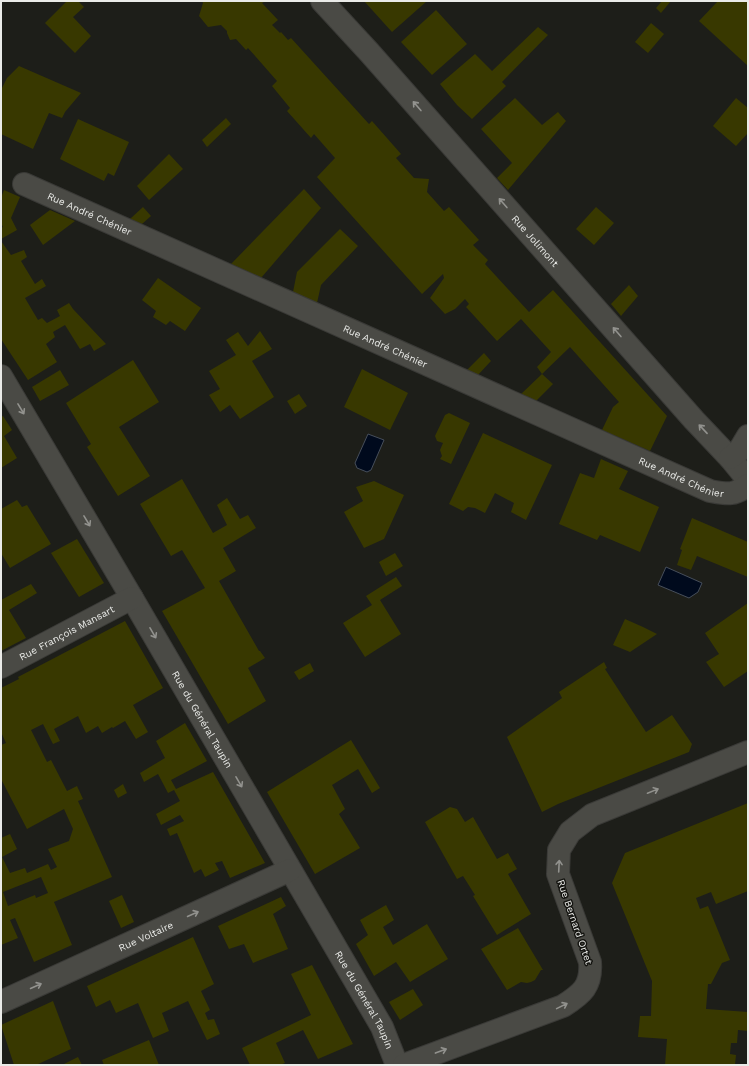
<svg xmlns="http://www.w3.org/2000/svg" width="749" height="1066" font-family="'Work Sans',sans-serif">
	<rect width="100%" height="100%" fill="#1d1e19"/>
	<g fill="#000a1d" stroke="#464e5a">
		<polygon points="368,434 384,440 371,470 367,472 357,468 355,463"/>
		<polygon points="666,567 702,583 698,592 689,598 658,585"/>
	</g>
	<g fill="#383800" fill-rule="evenodd">
		<polygon points="67,1 78,1 84,7 73,17 91,36 75,53 45,23"/>
		<polygon points="202,1 266,1 262,3 278,20 272,25 280,33 281,32 288,40 291,38 369,124 372,121 401,154 396,158 414,178 429,179 427,192 444,211 449,207 479,240 473,245 488,260 485,264 529,312 553,290 667,416 650,451 602,430 613,407 619,402 570,347 542,374 537,367 551,352 521,319 497,341 466,307 469,304 465,299 455,309 445,314 430,298 444,278 443,274 422,294 317,177 335,158 314,134 311,138 287,111 290,108 272,86 277,81 248,48 246,50 236,39 230,40 227,33 227,31 221,25 208,27 199,16 203,3"/>
		<polygon points="364,1 427,1 392,32"/>
		<polygon points="662,1 671,1 661,13 656,8"/>
		<polygon points="718,1 748,1 748,66 699,21"/>
		<polygon points="436,10 467,44 432,75 401,42"/>
		<polygon points="651,23 664,34 648,53 635,42"/>
		<polygon points="538,27 548,35 502,82 506,86 472,119 457,105 440,84 475,54 492,71"/>
		<polygon points="19,66 81,93 65,112 62,118 49,113 33,149 1,134 1,90 7,78"/>
		<polygon points="515,98 542,125 558,112 566,121 508,190 497,178 512,163 481,129"/>
		<polygon points="736,98 748,108 748,133 736,146 713,126"/>
		<polygon points="226,118 231,124 207,147 202,140"/>
		<polygon points="78,119 129,142 114,176 108,173 104,181 60,159"/>
		<polygon points="169,154 183,169 149,200 137,186"/>
		<polygon points="304,189 321,208 261,278 231,264"/>
		<polygon points="4,190 20,197 11,218 17,230 1,239 1,228 3,227 1,223 1,198"/>
		<polygon points="143,207 151,216 142,224 130,219"/>
		<polygon points="596,207 614,223 594,245 576,229"/>
		<polygon points="50,210 75,221 43,245 30,225"/>
		<polygon points="340,229 358,246 321,285 317,303 293,292 297,272"/>
		<polygon points="1,241 11,255 24,250 27,257 21,261 35,284 42,279 46,286 25,298 38,320 42,318 47,323 60,316 57,310 69,303 73,309 106,344 94,351 90,344 80,349 65,325 53,332 55,337 46,344 57,362 28,380 1,339"/>
		<polygon points="158,278 201,308 185,331 170,321 166,325 153,317 156,311 142,300"/>
		<polygon points="629,285 638,296 621,316 611,304"/>
		<polygon points="260,331 272,349 252,361 274,397 240,419 230,405 220,412 209,395 220,389 209,371 236,355 226,340 238,332 248,346"/>
		<polygon points="484,353 491,361 477,376 466,371"/>
		<polygon points="133,360 159,402 119,427 150,476 118,496 87,447 91,444 66,403"/>
		<polygon points="362,369 408,393 390,430 344,407"/>
		<polygon points="60,370 69,385 40,401 32,387"/>
		<polygon points="542,374 553,384 535,402 519,396"/>
		<polygon points="299,394 307,406 295,414 287,401"/>
		<polygon points="449,413 470,423 451,464 440,459 442,456 440,450 443,443 437,441 435,436 445,415"/>
		<polygon points="3,416 12,430 4,436 17,458 1,468 1,417"/>
		<polygon points="483,433 552,465 526,520 511,512 514,503 495,493 485,513 475,508 468,507 463,511 449,504"/>
		<polygon points="601,459 628,471 619,489 659,507 640,552 600,535 597,540 559,524 580,473 594,478"/>
		<polygon points="182,479 213,533 227,525 217,505 227,498 240,519 248,515 256,528 223,548 236,571 219,581 259,651 260,651 265,658 248,668 266,701 228,724 162,611 205,588 182,550 171,556 140,504"/>
		<polygon points="374,481 404,495 384,539 364,548 344,512 363,501 356,487"/>
		<polygon points="17,500 22,507 27,505 51,544 10,568 1,553 1,509"/>
		<polygon points="692,518 748,542 748,577 697,556 691,570 677,565 682,550 680,549"/>
		<polygon points="77,539 104,583 79,597 51,553"/>
		<polygon points="395,553 403,566 386,576 379,562"/>
		<polygon points="396,577 402,586 380,600 401,634 365,657 343,623 372,605 366,596"/>
		<polygon points="31,584 37,593 9,610 26,638 1,651 1,600"/>
		<polygon points="748,603 748,671 724,687 706,662 719,654 705,633"/>
		<polygon points="625,619 643,627 657,634 630,652 613,645"/>
		<path d="M125 621 163 688 133 705 148 732 136 739 125 721 113 728 112 727 102 733 98 726 86 733 78 716 54 729 60 741 53 744 43 724 31 730 47 762 51 760 67 791 77 786 83 799 78 801 112 877 54 902 72 945 34 962 15 918 10 920 18 938 1 945V838L10 834 17 849 2 857 10 873 25 868 27 873 48 864 51 870 57 867 48 849 69 841 73 829 64 809 27 829 1 779V745L6 743 1 732V688L19 679 18 677ZM41 877 48 893 36 898 35 895 8 906 3 892Z"/>
		<polygon points="604,662 607,668 605,669 646,732 672,715 692,744 689,752 558,804 542,812 507,737 562,698 559,692"/>
		<polygon points="310,663 314,671 299,680 294,672"/>
		<polygon points="185,723 207,761 171,780 176,789 213,772 265,863 230,878 222,861 215,863 219,870 205,877 201,869 194,873 177,833 170,836 167,829 184,821 180,815 161,825 156,814 180,801 174,790 168,793 158,774 144,782 140,773 165,758 156,741"/>
		<polygon points="351,740 380,788 372,793 358,769 332,785 345,809 339,814 360,848 315,874 267,792"/>
		<polygon points="123,784 127,793 118,798 114,790"/>
		<polygon points="748,803 748,891 716,904 711,892 696,898 700,909 708,906 730,960 722,963 711,984 708,984 706,1009 748,1012 748,1031 738,1030 737,1043 731,1043 730,1054 736,1055 735,1065 665,1065 667,1039 638,1037 640,1016 651,1016 652,981 612,883 625,853"/>
		<polygon points="450,807 457,809 465,822 473,817 497,859 508,853 517,869 508,874 531,914 497,935 473,896 475,895 463,876 457,879 425,822"/>
		<polygon points="122,895 134,922 121,928 109,901"/>
		<polygon points="281,897 286,906 273,914 288,949 253,963 244,944 229,949 218,926"/>
		<polygon points="386,905 394,920 383,927 393,945 427,924 448,959 410,982 396,962 374,976 356,944 368,935 360,920"/>
		<polygon points="518,928 543,970 541,970 535,980 531,982 527,983 521,982 507,990 481,949"/>
		<polygon points="193,937 214,984 201,991 210,1010 205,1013 208,1020 214,1019 220,1034 207,1040 188,1001 162,1013 169,1031 153,1038 138,1003 116,1013 110,1000 96,1007 87,986"/>
		<polygon points="312,965 353,1044 318,1059 303,1030 276,1043 285,1063 280,1065 250,1065 242,1048 311,1015 291,974"/>
		<polygon points="413,989 423,1005 400,1020 389,1002"/>
		<polygon points="53,1001 71,1049 36,1065 14,1065 1,1025"/>
		<polygon points="149,1040 159,1065 104,1065 102,1060"/>
		<polygon points="78,1057 82,1065 62,1065"/>
	</g>
	<g fill="none" stroke-linecap="round" stroke-linejoin="round">
		<defs>
			<g id="minor">
				<path id="s1" d="M322 1 369 52 694 420 730 458 748 480"/>
				<path id="s2" d="M24 184 710 491C727 494 734 496 748 485"/>
				<path id="s3" d="M1 376 132 598 382 1027 397 1065"/>
				<polyline points="730,458 739,451 748,436"/>
				<path id="s4" d="M1 667 132 598"/>
				<path id="s5" d="M1 1002 290 870"/>
				<path d="M404 1065 563 1006C582 994 592 986 590 962L558 874 559 850 570 832 592 815 748 752"/>
			</g>
		</defs>
		<use href="#minor" stroke="#3a3a37" stroke-width="24"/>
		<use href="#minor" stroke="#4a4a45" stroke-width="22"/>
	</g>
	<defs><path id="oneway-shaft" d="M-6 0H5M1.5-3L5.5 0L1.5 3" fill="none" stroke-width="1.6" stroke-linecap="round" stroke-linejoin="round"/></defs>
	<g stroke="#92928e">
		<use href="#oneway-shaft" transform="translate(417 106) rotate(-131)"/>
		<use href="#oneway-shaft" transform="translate(503 203) rotate(-131)"/>
		<use href="#oneway-shaft" transform="translate(617 332) rotate(-131)"/>
		<use href="#oneway-shaft" transform="translate(21 409) rotate(59)"/>
		<use href="#oneway-shaft" transform="translate(703 429) rotate(-133)"/>
		<use href="#oneway-shaft" transform="translate(87 521) rotate(59)"/>
		<use href="#oneway-shaft" transform="translate(153 633) rotate(60)"/>
		<use href="#oneway-shaft" transform="translate(239 782) rotate(60)"/>
		<use href="#oneway-shaft" transform="translate(653 791) rotate(-22)"/>
		<use href="#oneway-shaft" transform="translate(559 866) rotate(-87)"/>
		<use href="#oneway-shaft" transform="translate(193 914) rotate(-24)"/>
		<use href="#oneway-shaft" transform="translate(36 986) rotate(-24)"/>
		<use href="#oneway-shaft" transform="translate(562 1006) rotate(-26)"/>
		<use href="#oneway-shaft" transform="translate(441 1051) rotate(-20)"/>
	</g>
	<g text-anchor="middle" dominant-baseline="central" stroke-width="3" stroke-linejoin="round" paint-order="stroke">
		<g font-size="10" fill="#eaebe8" stroke="#141410">
			<text stroke="none"><textPath href="#s2" startOffset="72">Rue André Chénier</textPath></text>
			<text stroke="none"><textPath href="#s1" startOffset="321">Rue Jolimont</textPath></text>
			<text stroke="none"><textPath href="#s2" startOffset="396">Rue André Chénier</textPath></text>
			<text stroke="none"><textPath href="#s2" startOffset="720">Rue André Chénier</textPath></text>
			<text stroke="none"><textPath href="#s4" startOffset="74">Rue François Mansart</textPath></text>
			<text stroke="none"><textPath href="#s3" startOffset="398">Rue du Général Taupin</textPath></text>
			<text transform="translate(575 922) rotate(71)">Rue Bernard Ortet</text>
			<text stroke="none"><textPath href="#s5" startOffset="159">Rue Voltaire</textPath></text>
			<text stroke="none"><textPath href="#s3" startOffset="722">Rue du Général Taupin</textPath></text>
		</g>
	</g>
	<rect width="749" height="1066" fill="none" stroke="#eaebe8" stroke-width="4"/>
</svg>
